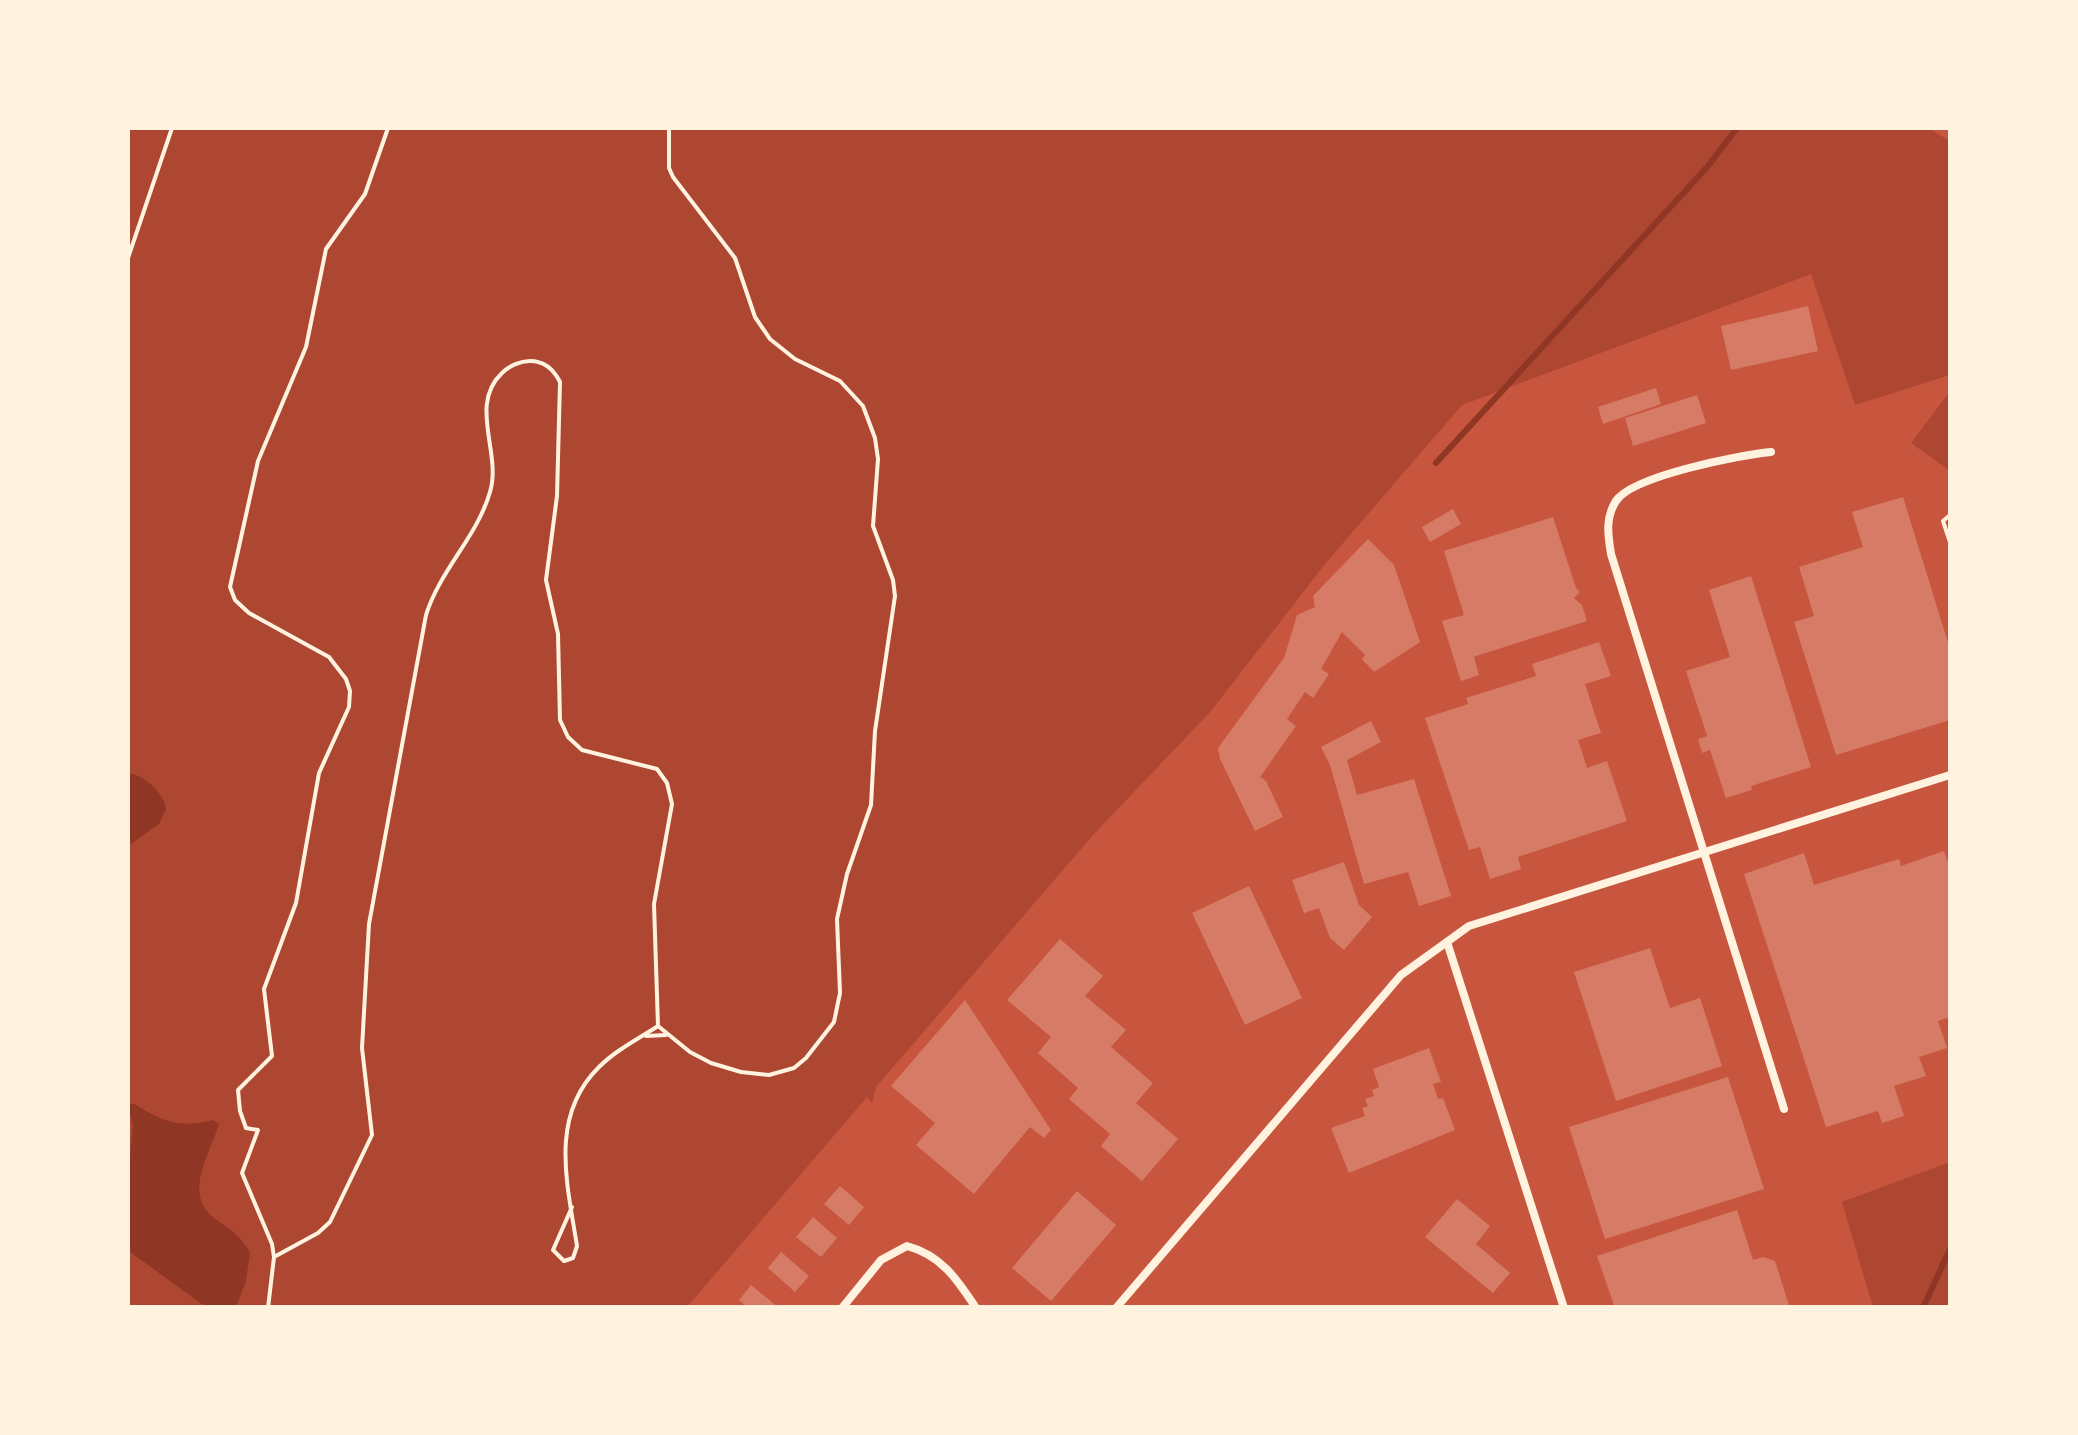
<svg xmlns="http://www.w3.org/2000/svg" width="2078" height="1435" font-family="'Asap Condensed',sans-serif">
	<rect width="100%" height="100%" fill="#c8553d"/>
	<g fill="#ae4732">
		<polygon points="128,128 1928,128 1950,141 1950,375 1855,405 1811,274 1462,405 1325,564 1211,711 1094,834 876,1087 872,1103 867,1097 687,1307 128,1307"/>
		<polygon points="1950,391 1950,471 1911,443"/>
		<polygon points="1950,1162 1950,1307 1873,1307 1842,1202"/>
	</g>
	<g fill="#8f3625">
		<path d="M128 773C144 775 164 793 166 809L159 824 128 846Z"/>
		<path d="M132 1103C164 1121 176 1129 213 1120L219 1124C210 1154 182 1195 215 1219 229 1228 243 1238 250 1253L246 1281 236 1307H206L130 1252 128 1177 133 1125 128 1107Z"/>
	</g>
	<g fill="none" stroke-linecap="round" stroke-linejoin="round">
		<g stroke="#8f3625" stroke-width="6">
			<polyline points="1436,463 1708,166 1737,128"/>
			<polyline points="1923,1308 1950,1249"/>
		</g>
	</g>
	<g fill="#d67c66">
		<polygon points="1808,306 1818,351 1731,370 1721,326"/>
		<polygon points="1656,388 1661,404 1603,424 1598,407"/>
		<polygon points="1697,395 1706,423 1633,446 1625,418"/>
		<polygon points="1903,497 1950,649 1950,720 1836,755 1794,622 1814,616 1799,567 1863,547 1852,512"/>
		<polygon points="1453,509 1461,524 1430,542 1422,527"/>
		<polygon points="1553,517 1576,588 1580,592 1574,598 1582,605 1587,621 1476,656 1474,657 1479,675 1461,681 1442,621 1464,615 1444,551"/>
		<polygon points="1368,539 1394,565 1420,642 1374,672 1362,659 1365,655 1342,632 1321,669 1329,674 1313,698 1305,692 1287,719 1296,726 1260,777 1266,781 1283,817 1255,831 1220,759 1218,748 1284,658 1297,615 1315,607 1313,596"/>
		<polygon points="1751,576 1811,767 1751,786 1752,790 1726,798 1710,750 1702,753 1698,739 1707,736 1686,671 1730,657 1709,590"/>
		<polygon points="1599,642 1611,676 1585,684 1601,733 1578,740 1587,768 1607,761 1627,821 1518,857 1521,869 1490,879 1480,847 1469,850 1425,718 1468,704 1466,698 1536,676 1532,664"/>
		<polygon points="1371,721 1381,742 1347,760 1357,795 1414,779 1451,896 1419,906 1408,872 1364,884 1330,765 1321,747"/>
		<polygon points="1944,851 1950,869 1950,1017 1938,1021 1947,1048 1919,1057 1926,1076 1894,1086 1904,1116 1882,1123 1878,1111 1826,1127 1744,874 1804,853 1814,885 1899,859 1901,866"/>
		<polygon points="1344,862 1359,905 1372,917 1344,950 1330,938 1319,908 1304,913 1292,880"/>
		<polygon points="1249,886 1302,998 1245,1025 1192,913"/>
		<polygon points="1060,939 1103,976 1085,996 1126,1030 1111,1047 1153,1083 1136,1103 1178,1139 1142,1181 1101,1146 1110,1134 1069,1099 1078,1088 1038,1053 1051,1037 1007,1000"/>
		<polygon points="1650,948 1670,1008 1700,998 1722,1066 1616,1101 1574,972"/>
		<polygon points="965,1000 1051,1130 1044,1138 1030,1127 974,1194 916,1145 935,1123 891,1086"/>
		<polygon points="1429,1048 1441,1082 1433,1084 1438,1099 1443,1098 1455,1130 1349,1173 1331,1128 1365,1116 1362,1108 1368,1106 1365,1099 1374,1096 1372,1090 1379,1087 1373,1069"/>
		<polygon points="1728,1077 1764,1189 1605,1239 1569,1127"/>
		<polygon points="840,1186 864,1207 849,1225 824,1204"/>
		<polygon points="1077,1191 1116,1225 1051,1301 1012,1268"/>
		<polygon points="1457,1199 1490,1226 1476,1244 1510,1273 1493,1293 1425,1237"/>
		<polygon points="1737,1210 1753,1260 1763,1257 1775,1261 1790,1308 1615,1308 1597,1256"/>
		<polygon points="813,1217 837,1238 821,1257 796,1237"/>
		<polygon points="781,1252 809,1276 795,1292 768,1268"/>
		<polygon points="751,1285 779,1308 748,1308 739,1300"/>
	</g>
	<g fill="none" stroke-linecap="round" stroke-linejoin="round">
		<g stroke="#fff3e0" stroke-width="4">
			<polyline points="128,258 172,128"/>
			<polyline points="1950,515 1943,521 1950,542"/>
			<polyline points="646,1036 666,1035"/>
			<path d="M572 1207 553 1250 564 1261 573 1258 577 1246C567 1183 549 1116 599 1067 616 1050 638 1039 658 1026L690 1052 711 1063 741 1072 769 1075 794 1068 806 1058 834 1022 840 993 837 919 847 874 871 805 875 731 895 596 893 580 873 526 878 459 875 438 863 406 840 381 795 359 770 339 755 317 735 258 673 177 669 168V128"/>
			<path d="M274 1257 318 1233 330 1222 372 1135 362 1048 369 924 426 615C440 570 477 537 490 492 502 453 468 405 502 373 509 366 520 361 530 361 545 361 554 370 560 382L557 496 546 580 558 634 560 720 568 737 582 750 657 769 667 783 672 804 654 904 658 1026"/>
			<polyline points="268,1308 274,1257 272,1244 242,1173 258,1130 246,1128 240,1111 238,1090 272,1056 264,989 296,903 319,773 349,707 350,691 346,679 329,657 249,613 235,600 230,587 258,461 306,347 326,249 365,194 388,128"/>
		</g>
		<g stroke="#fff3e0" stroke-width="8">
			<path d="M1771 452C1740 455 1632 476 1616 501 1605 518 1608 535 1611 554L1784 1109"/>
			<polyline points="1447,942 1564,1308"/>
			<path d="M842 1308 881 1260 907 1246C941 1255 957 1279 976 1308"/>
			<polyline points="1116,1308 1401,975 1469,926 1950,775"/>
		</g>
	</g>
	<rect width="2078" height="1435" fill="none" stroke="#fff3e0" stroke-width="260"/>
</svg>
